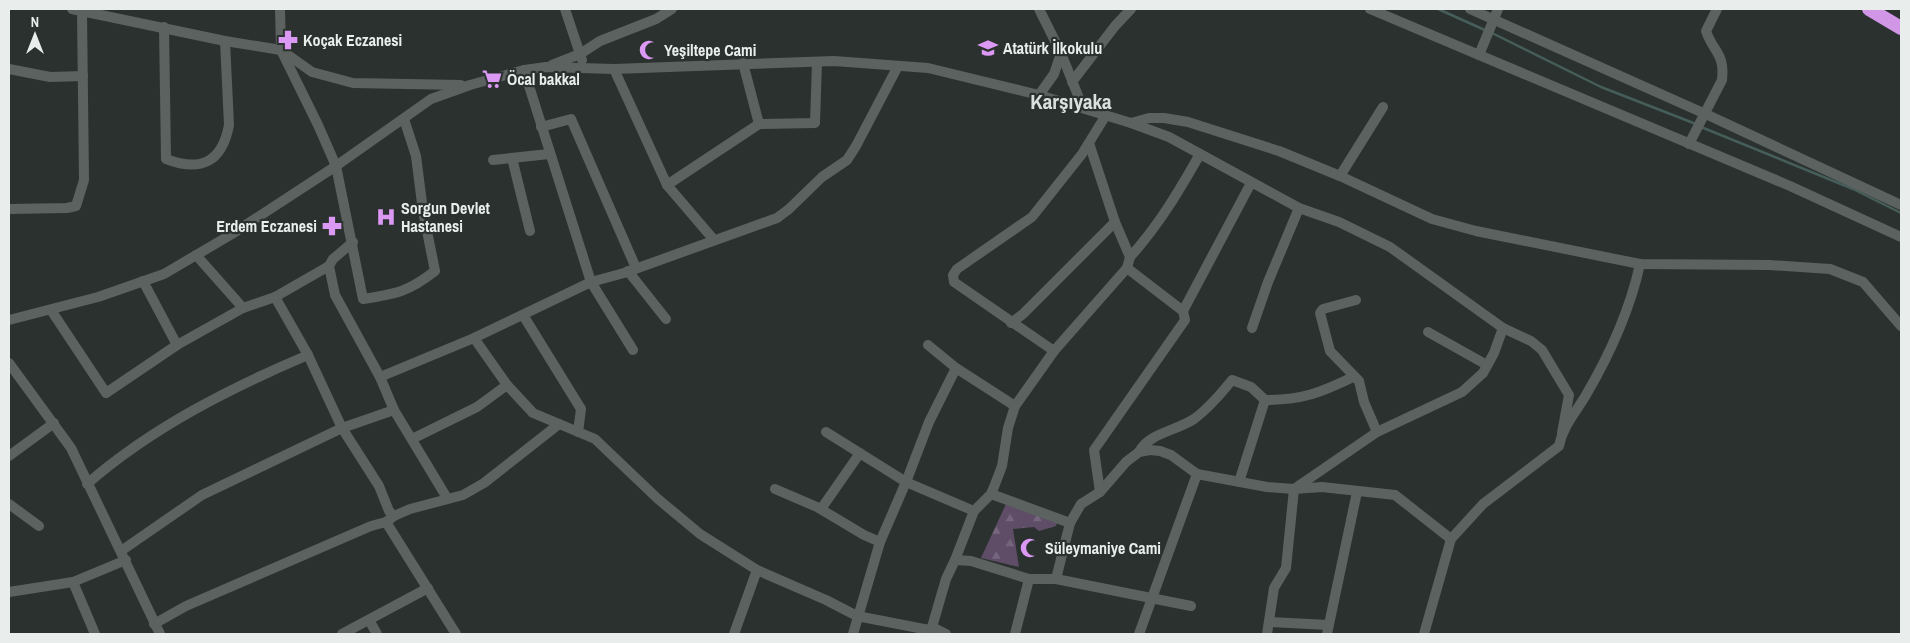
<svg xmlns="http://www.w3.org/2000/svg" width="1910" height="643" font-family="'Archivo Narrow',sans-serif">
	<defs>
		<pattern id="forest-firs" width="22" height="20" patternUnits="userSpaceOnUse" patternTransform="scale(1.25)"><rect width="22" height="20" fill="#5f4c67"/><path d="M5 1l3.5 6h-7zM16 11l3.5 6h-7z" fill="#76667d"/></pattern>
	</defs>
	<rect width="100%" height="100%" fill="#2b312f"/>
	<polygon fill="url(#forest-firs)" points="1006,504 1057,523 1056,526 1039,531 1034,527 1013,529 1019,567 981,558"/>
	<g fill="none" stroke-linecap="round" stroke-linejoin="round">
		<g stroke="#465e59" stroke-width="2.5">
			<polyline points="1438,9 1487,31"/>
			<polyline points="1492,33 1601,87 1696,124"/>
			<polyline points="1701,127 1853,189 1901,213"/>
		</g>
		<g stroke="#5c6260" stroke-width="10">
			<polyline points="72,9 225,41 281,50 312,72 353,83 461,85"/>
			<path d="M280 9 281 50 318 125 336 166 363 299C396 294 408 292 435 271L423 211 416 156 404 119"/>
			<polyline points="565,9 582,60"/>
			<polyline points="1039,9 1061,53 1083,108"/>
			<polyline points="1370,9 1790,186 1901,237"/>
			<polyline points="1470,9 1710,116 1901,205"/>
			<path d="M164 27 166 159C200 172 222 163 229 125L225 41"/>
			<polyline points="1479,55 1498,9"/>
			<polyline points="743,63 759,124"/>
			<polyline points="552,65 580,54 600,41 656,19 672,9"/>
			<polyline points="9,69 50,77 83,76"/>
			<polyline points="614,69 667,185 714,240"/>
			<polyline points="524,70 591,282 633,350"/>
			<polyline points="1072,82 1115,26 1131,9"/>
			<polyline points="1039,95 1054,74 1061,53"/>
			<polyline points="1131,123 1169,137 1299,208 1339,222 1390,247 1503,328 1531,341 1542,350 1569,395 1562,433"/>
			<polyline points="541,127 571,119 636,268"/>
			<path d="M1689 144 1722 80C1725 53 1713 52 1706 31L1717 9"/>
			<polyline points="512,158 530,231"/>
			<polyline points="493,160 549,154"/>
			<polyline points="1340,176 1383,107"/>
			<polyline points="667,185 759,124 815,123 817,62"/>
			<polyline points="9,209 67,208 76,206 84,180 82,12"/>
			<polyline points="353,242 333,259 329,266 335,295 380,377 394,410 447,498"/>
			<polyline points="196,255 243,308"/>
			<path d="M1130 257C1159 225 1179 191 1200 154"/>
			<polyline points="628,271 666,319"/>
			<polyline points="143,281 177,345"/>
			<polyline points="275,297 308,355 342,428 379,486 389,511 394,516"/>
			<polyline points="1356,300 1323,309 1320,313 1330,351 1359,381 1364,402 1377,432"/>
			<polyline points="51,310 106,393 177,345 243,308 275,297 329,266"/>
			<polyline points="1183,311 1251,183"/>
			<polyline points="523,315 581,409 578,432"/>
			<polyline points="9,320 98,297 164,274 232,234 336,166 431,99 470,85 524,70 546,67 614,69 834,61 928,68 1039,95 1131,123 1149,118 1164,118 1188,122 1279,151 1340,176 1432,219 1476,231 1640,264 1769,265 1830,269 1863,282 1901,326"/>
			<polyline points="1011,323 1023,314 1115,222"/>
			<polyline points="1252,328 1268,282 1299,208"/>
			<polyline points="1428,332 1487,365"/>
			<polyline points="474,338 507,385 533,413 595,439 658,499 700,534 757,570 826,600 857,616 929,630 932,627 946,579 955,560 971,561 1029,579 1056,579 1070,523 1081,504 1100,492 1126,462 1139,452 1150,450 1160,451 1171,455 1197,474 1267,487 1294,489 1377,432 1462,392 1483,373 1494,353 1503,328"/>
			<polyline points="928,345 956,368"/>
			<polyline points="1054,351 954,282 953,275 957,269 1032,217 1082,154 1106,115"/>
			<polyline points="9,363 71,448 160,634"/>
			<polyline points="380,377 474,338 591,282 624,273 777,218 789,209 822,177 847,160 856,146 898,66"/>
			<polyline points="826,432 906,482 974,511"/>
			<polyline points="412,439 477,407 507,385"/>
			<path d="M1139 452C1149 433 1176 431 1194 419 1209 408 1220 395 1232 380L1251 387 1265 400C1302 400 1320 393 1353 377"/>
			<polyline points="9,456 54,423"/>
			<polyline points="1239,482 1265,400"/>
			<path d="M87 484C151 428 230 388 308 355"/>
			<polyline points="775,489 817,507 864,535 880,542"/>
			<polyline points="1100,492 1094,450 1185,320 1183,311 1127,268"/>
			<polyline points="991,494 1070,523"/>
			<polyline points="9,504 39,526"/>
			<polyline points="821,509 860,453"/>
			<polyline points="386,522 456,634"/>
			<polyline points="121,551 202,495 342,428 394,410"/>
			<polyline points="955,560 974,511 991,494 994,487 1002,466 1008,428 1015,406 1054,351 1127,268 1130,257 1115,222 1089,143"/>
			<polyline points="1056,579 1191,606"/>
			<polyline points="73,582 95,634"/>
			<polyline points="9,592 73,582 126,560"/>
			<polyline points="369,620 377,634"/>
			<polyline points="1270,622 1328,625"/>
			<polyline points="154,624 186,606 371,526 386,522 394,516 410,509 463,495 484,483 559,424"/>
			<polyline points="932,627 946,634"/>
			<polyline points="342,634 428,588"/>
			<polyline points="734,634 757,570"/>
			<polyline points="853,634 880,542 906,482 929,422 956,368 1015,406"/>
			<polyline points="1015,634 1029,579"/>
			<polyline points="1139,634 1197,474"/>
			<polyline points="1267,634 1274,588 1286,568 1294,489 1322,487 1395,495 1451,539"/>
			<polyline points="1327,634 1357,492"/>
			<path d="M1424 634 1451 539 1483 504 1559 446C1563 426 1576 412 1586 395 1610 354 1630 310 1640 264"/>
		</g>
		<polyline stroke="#d196e6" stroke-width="14" points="1869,9 1901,28"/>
	</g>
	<defs>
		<symbol id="pharmacy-bare" viewBox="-9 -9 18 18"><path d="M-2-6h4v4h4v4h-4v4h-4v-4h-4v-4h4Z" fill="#dc99f4" stroke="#2b312f" stroke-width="2.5" paint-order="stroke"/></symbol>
		<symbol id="school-bare" viewBox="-9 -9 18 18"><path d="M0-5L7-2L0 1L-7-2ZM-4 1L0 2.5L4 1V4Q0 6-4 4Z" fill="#dc99f4" stroke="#2b312f" stroke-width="2.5" paint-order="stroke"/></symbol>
		<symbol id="mosque-bare" viewBox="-9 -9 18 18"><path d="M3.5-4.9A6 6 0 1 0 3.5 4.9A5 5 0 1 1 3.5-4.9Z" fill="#dc99f4" stroke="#2b312f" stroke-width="2.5" paint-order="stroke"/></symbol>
		<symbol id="supermarket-bare" viewBox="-9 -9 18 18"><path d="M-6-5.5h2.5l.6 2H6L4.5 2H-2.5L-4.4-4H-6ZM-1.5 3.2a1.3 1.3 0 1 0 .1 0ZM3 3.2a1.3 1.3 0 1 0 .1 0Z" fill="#dc99f4" stroke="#2b312f" stroke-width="2.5" paint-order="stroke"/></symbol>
		<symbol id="hospital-bare" viewBox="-9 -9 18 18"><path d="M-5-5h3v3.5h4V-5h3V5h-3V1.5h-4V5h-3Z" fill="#dc99f4" stroke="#2b312f" stroke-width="2.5" paint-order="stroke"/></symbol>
	</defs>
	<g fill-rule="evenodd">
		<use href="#pharmacy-bare" x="274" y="26" width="28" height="28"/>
		<use href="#school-bare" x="974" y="34" width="28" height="28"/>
		<use href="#mosque-bare" x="635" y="36" width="28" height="28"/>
		<use href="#supermarket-bare" x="478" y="65" width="28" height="28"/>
		<use href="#hospital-bare" x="372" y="203" width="28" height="28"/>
		<use href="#pharmacy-bare" x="318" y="212" width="28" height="28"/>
		<use href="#mosque-bare" x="1016" y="534" width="28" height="28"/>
	</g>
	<g text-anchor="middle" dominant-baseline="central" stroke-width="4.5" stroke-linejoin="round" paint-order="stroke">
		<g font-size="16" font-weight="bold" fill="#e9edeb" stroke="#2b312f" text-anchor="start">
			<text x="303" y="40">Koçak Eczanesi</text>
			<text x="1003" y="48">Atatürk İlkokulu</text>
			<text x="664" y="50">Yeşiltepe Cami</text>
			<text x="507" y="79">Öcal bakkal</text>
			<text x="401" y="208">Sorgun Devlet<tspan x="401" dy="18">Hastanesi</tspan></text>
			<text x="317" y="226" text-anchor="end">Erdem Eczanesi</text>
			<text x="1045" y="548">Süleymaniye Cami</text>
		</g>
		<g font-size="21" font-weight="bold" fill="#d9e1df" stroke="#2b312f">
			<text x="1071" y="101">Karşıyaka</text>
		</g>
	</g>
	<rect width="1910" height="643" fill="none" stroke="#e9edeb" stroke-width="20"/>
	<g transform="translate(35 35)" stroke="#2b312f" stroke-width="4" paint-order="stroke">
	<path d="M0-4L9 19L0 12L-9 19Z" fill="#e9edeb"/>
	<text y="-8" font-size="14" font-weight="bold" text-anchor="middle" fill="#e9edeb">N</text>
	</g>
</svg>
